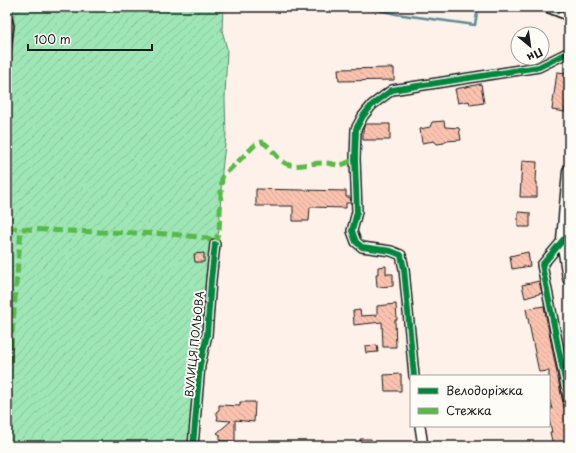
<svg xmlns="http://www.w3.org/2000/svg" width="576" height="453" font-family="'Playpen Sans',sans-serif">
	<defs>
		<pattern id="garden-furrows" width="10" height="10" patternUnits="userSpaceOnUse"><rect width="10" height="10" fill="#9ee6b5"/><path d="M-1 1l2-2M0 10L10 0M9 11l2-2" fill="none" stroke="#88c59b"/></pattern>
		<pattern id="building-back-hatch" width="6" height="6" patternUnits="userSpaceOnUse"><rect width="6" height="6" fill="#fbc3af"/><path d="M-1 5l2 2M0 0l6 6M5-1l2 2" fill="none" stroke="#d7a796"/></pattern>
	</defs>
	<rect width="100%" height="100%" fill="#fdf1e9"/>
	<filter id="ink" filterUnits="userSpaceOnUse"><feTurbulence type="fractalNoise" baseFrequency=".025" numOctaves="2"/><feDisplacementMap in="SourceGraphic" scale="8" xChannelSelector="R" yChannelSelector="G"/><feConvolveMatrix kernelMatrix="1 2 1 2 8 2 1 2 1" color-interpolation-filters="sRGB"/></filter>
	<g filter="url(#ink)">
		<path fill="url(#garden-furrows)" stroke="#5d8168" d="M13 7H223L222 30 227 49 225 99 226 136 222 171 219 231 215 244 193 446H7V77C12 53 16 32 13 7Z"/>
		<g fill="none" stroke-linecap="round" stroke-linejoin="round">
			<polyline stroke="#5e8c98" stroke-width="2.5" points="366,7 396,14 475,25 478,7"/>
		</g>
		<g fill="url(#building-back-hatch)" stroke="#1c1c1c">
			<polygon points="394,68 394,80 339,81 338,69"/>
			<polygon points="557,72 569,73 565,112 552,110"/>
			<polygon points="481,84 484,103 470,105 469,101 458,103 455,89"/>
			<polygon points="444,121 445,127 459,128 461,140 445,141 444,143 437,144 434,141 422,143 420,129 430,127 432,122"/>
			<polygon points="365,124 390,124 390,140 363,140 363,130"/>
			<polygon points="522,161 537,162 536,182 537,182 537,197 520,197"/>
			<polygon points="256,189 346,191 346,197 350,197 351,203 346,203 346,208 310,207 309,221 293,221 293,206 256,206"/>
			<polygon points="518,212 530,213 530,227 518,227"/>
			<polygon points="528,252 530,266 512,269 510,256"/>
			<polygon points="204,253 204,262 195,262 194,254"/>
			<polygon points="386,266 386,274 393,274 393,286 377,287 376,274 378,274 378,267"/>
			<polygon points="539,281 542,293 525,298 522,285"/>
			<polygon points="396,304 397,320 395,320 396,347 383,347 382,322 354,325 353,311 360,310 361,316 377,315 377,306"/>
			<polygon points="544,306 561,394 569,429 569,442 553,446 550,432 552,432 549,419 549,410 552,409 549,398 549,371 539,372 526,309"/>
			<polygon points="377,345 378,352 366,353 365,346"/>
			<polygon points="401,374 401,391 385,391 384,375"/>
			<polygon points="240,402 255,402 254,422 235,420 235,441 220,441 220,435 217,433 231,421 217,420 218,417 216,412 219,410 219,405 240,406"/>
			<polygon points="360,439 371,439 371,446 361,446"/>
		</g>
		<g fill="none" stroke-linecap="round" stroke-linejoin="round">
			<defs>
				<g id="service">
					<polyline points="541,7 569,18"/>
					<polyline points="7,18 9,19 11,26 7,51"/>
				</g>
				<g id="minor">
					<polyline points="563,240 542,265 569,401"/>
					<polyline points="414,376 404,269 401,255 391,251 362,247 356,242 352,231 357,212 355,159 356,129 363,116 372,105 392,90 539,67 569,52"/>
					<polyline points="420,426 423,446"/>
					<polyline points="193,446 200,365 207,335 211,280 215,244"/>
				</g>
				<polyline id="tertiary" points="569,171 563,240 569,278"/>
			</defs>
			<use href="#service" stroke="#1c1c1c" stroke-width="8"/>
			<use href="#minor" stroke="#1c1c1c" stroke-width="12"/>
			<use href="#tertiary" stroke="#1c1c1c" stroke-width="15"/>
			<use href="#service" stroke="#fdfcf7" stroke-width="4.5"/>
			<use href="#minor" stroke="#fdfcf7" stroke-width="9"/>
			<use href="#tertiary" stroke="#fdfcf7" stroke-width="12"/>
			<g stroke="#58b947" stroke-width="5" stroke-dasharray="10 5" stroke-linecap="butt">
				<polyline points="9,19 12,7"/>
				<path d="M7 228 65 231 171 234 207 238 215 244 219 231 222 177 255 145 262 142C272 147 275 157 285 163 294 169 313 162 325 163 330 163 335 165 341 165 346 164 350 161 355 159"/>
				<polyline points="7,393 21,228"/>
			</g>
			<defs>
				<g id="cycleway">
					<polyline points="563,240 542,265 569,401"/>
					<polyline points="414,376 404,269 401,255 391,251 362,247 356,242 352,231 357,212 355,159 356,129 363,116 372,105 392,90 539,67 569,52"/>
					<polyline points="193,446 200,365 207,335 211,280 215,244"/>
				</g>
			</defs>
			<use href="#cycleway" stroke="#fdfcf7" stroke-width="8"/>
			<use href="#cycleway" stroke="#00873e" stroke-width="6"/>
		</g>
	</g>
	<g text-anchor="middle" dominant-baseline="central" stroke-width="4" stroke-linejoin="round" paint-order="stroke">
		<g font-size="11" fill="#1c1c1c" stroke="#fdfcf7">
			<text transform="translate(194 344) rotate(-84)">ВУЛИЦЯ ПОЛЬОВА</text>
		</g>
	</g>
	<rect width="576" height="453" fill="none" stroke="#fdfcf7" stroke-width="24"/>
	<rect x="12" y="12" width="552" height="429" fill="none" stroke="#1c1c1c" stroke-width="1.5" filter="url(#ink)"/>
	<rect x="410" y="375" width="140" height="52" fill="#fdfcf7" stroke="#a3a29f"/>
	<rect x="418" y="388" width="20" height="6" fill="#00873e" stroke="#a3a29f"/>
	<text x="446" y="395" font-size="12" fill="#1c1c1c">Велодоріжка</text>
	<rect x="418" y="408" width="20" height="6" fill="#58b947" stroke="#a3a29f"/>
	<text x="446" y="415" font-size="12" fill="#1c1c1c">Стежка</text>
	<g transform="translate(530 46) rotate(151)"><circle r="19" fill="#fdfcf7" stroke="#a3a29f"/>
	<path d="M0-3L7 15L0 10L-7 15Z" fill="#1c1c1c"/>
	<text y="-6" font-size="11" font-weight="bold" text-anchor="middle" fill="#1c1c1c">Пн</text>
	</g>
	<path d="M28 44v6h124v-6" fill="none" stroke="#1c1c1c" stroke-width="2"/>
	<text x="34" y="44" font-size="12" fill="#1c1c1c" stroke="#fdfcf7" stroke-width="3" paint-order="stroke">100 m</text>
</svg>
